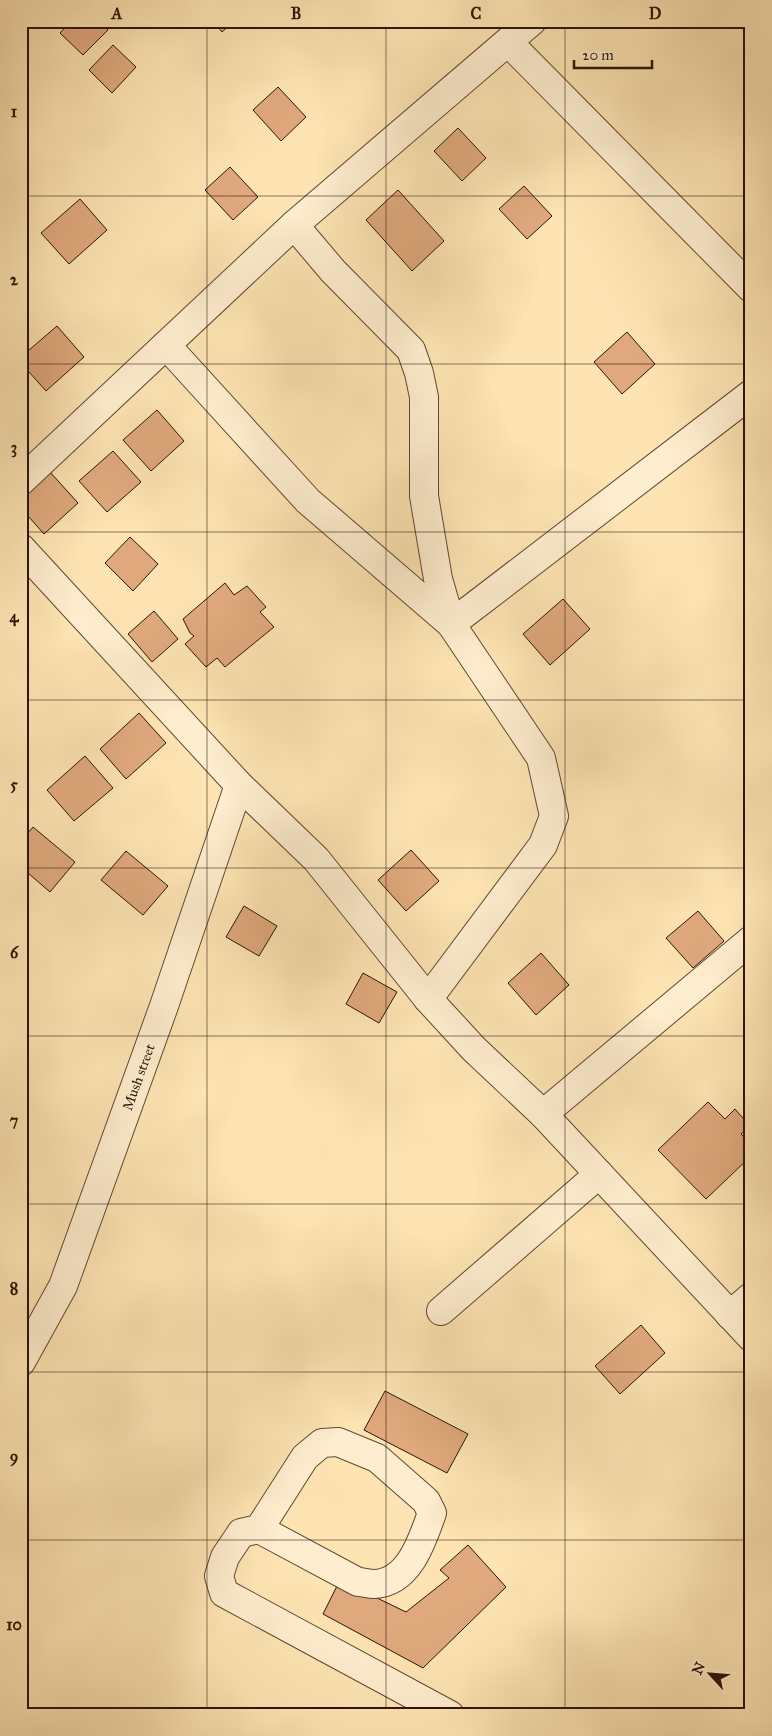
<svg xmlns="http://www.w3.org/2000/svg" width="772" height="1736" font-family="'IM FELL Great Primer',serif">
	<rect width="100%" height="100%" fill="#fee4b3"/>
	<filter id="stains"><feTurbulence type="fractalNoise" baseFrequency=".004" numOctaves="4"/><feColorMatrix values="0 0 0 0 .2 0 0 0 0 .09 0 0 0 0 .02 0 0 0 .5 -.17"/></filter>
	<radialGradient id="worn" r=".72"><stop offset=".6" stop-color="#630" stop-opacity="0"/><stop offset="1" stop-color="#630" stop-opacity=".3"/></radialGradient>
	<g fill="#dfa97d" stroke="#2d1307">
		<polygon points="21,21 25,21 28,25 21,31"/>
		<polygon points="71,21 99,21 108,30 83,55 60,33"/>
		<polygon points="213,21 234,21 222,32"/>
		<polygon points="113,45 136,67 112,93 89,70"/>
		<polygon points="278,87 306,117 281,141 253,110"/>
		<polygon points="458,128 486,158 462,181 434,151"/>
		<polygon points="230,167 258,197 233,220 205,190"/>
		<polygon points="524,186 552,216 527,239 499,209"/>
		<polygon points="398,190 444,241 412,271 366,220"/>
		<polygon points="80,199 107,230 69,264 41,233"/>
		<polygon points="57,326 84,357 46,391 21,363 21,357"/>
		<polygon points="627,332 655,364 622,394 594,362"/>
		<polygon points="157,410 184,441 151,471 123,440"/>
		<polygon points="113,451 141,482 107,512 79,481"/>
		<polygon points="50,472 78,503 44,534 21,508 21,498"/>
		<polygon points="130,537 158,564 133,591 105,563"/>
		<polygon points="225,583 234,595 247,586 266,607 260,612 274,627 225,667 217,658 206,667 185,644 194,636 190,633 183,619"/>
		<polygon points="563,599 590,629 550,665 523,634"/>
		<polygon points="154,611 178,639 152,662 128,634"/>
		<polygon points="139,713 166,743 126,779 100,749"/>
		<polygon points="85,756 113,788 74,821 47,790"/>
		<polygon points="33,827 75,862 50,892 21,867 21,841"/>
		<polygon points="411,850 439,881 406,911 378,880"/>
		<polygon points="126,851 168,886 143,915 101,880"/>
		<polygon points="244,906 277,926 259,956 226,937"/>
		<polygon points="698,911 724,941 693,968 666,938"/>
		<polygon points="541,953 569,985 536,1015 508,983"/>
		<polygon points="363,973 397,992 379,1023 346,1004"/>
		<polygon points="708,1102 725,1119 735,1109 750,1126 741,1134 751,1145 751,1156 706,1199 658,1150"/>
		<polygon points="641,1325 665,1353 620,1394 595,1366"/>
		<polygon points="385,1391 468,1434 447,1473 364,1430"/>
		<polygon points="468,1545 506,1587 423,1668 323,1614 340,1580 406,1612 449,1578 440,1570"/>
	</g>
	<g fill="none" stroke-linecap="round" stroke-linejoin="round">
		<defs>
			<g id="minor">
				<polyline points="508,42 751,288"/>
				<polyline points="294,225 333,271 411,350 419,373 424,397 424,496 438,579 451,624"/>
				<polyline points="166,345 308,501 451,624 541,758 554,816 543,845 428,999"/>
				<polyline points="21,481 294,225 532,21"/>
				<polyline points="21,548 239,785 316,859 428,999 474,1049 543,1114 751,1337"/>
				<polyline points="451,624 751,394"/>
				<polyline points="543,1114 751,940"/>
				<polyline points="441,1311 599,1174"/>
				<polyline points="730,1315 751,1297"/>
				<path id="s1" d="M21 1362 63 1286 164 1006 239 785"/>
				<path d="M259 1529 305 1457 322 1443 338 1442 377 1458 426 1501 432 1513C422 1541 409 1583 374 1584 369 1584 363 1582 358 1582L259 1529 241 1533 225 1557 219 1576 224 1593 450 1715"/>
			</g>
		</defs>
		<use href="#minor" stroke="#614732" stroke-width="30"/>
		<use href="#minor" stroke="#feedce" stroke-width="28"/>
	</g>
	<path fill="none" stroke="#2d1307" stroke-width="1" stroke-opacity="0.55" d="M207 21V1715M386 21V1715M565 21V1715M21 196H751M21 364H751M21 532H751M21 700H751M21 868H751M21 1036H751M21 1204H751M21 1372H751M21 1540H751"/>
	<g text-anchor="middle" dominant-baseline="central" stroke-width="4.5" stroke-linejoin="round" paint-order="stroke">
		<g font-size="14" fill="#2d1307" stroke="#feedce">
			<text stroke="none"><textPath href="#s1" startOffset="309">Mush street</textPath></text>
		</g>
	</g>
	<rect width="772" height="1736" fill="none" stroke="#fee4b3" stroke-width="55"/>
	<g transform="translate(710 1674) rotate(296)" stroke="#feedce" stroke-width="4" paint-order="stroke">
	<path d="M0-4L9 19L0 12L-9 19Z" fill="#2d1307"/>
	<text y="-8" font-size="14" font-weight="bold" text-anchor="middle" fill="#2d1307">N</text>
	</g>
	<path d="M574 60v8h78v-8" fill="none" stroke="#2d1307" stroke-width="2.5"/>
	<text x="582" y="60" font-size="15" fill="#2d1307" stroke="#feedce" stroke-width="4" paint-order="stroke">20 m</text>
	<rect x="28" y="28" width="716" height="1680" fill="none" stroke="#2d1307" stroke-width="2"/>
	<g font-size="16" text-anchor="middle" font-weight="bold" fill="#2d1307">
		<text x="117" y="19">A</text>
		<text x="296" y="19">B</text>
		<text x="476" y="19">C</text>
		<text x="655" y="19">D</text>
		<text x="14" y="117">1</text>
		<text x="14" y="285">2</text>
		<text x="14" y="453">3</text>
		<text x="14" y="622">4</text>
		<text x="14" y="790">5</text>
		<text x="14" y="958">6</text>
		<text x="14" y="1126">7</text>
		<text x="14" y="1294">8</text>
		<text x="14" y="1462">9</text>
		<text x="14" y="1630">10</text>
	</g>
	<rect width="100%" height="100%" filter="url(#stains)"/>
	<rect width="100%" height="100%" fill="url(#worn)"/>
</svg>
